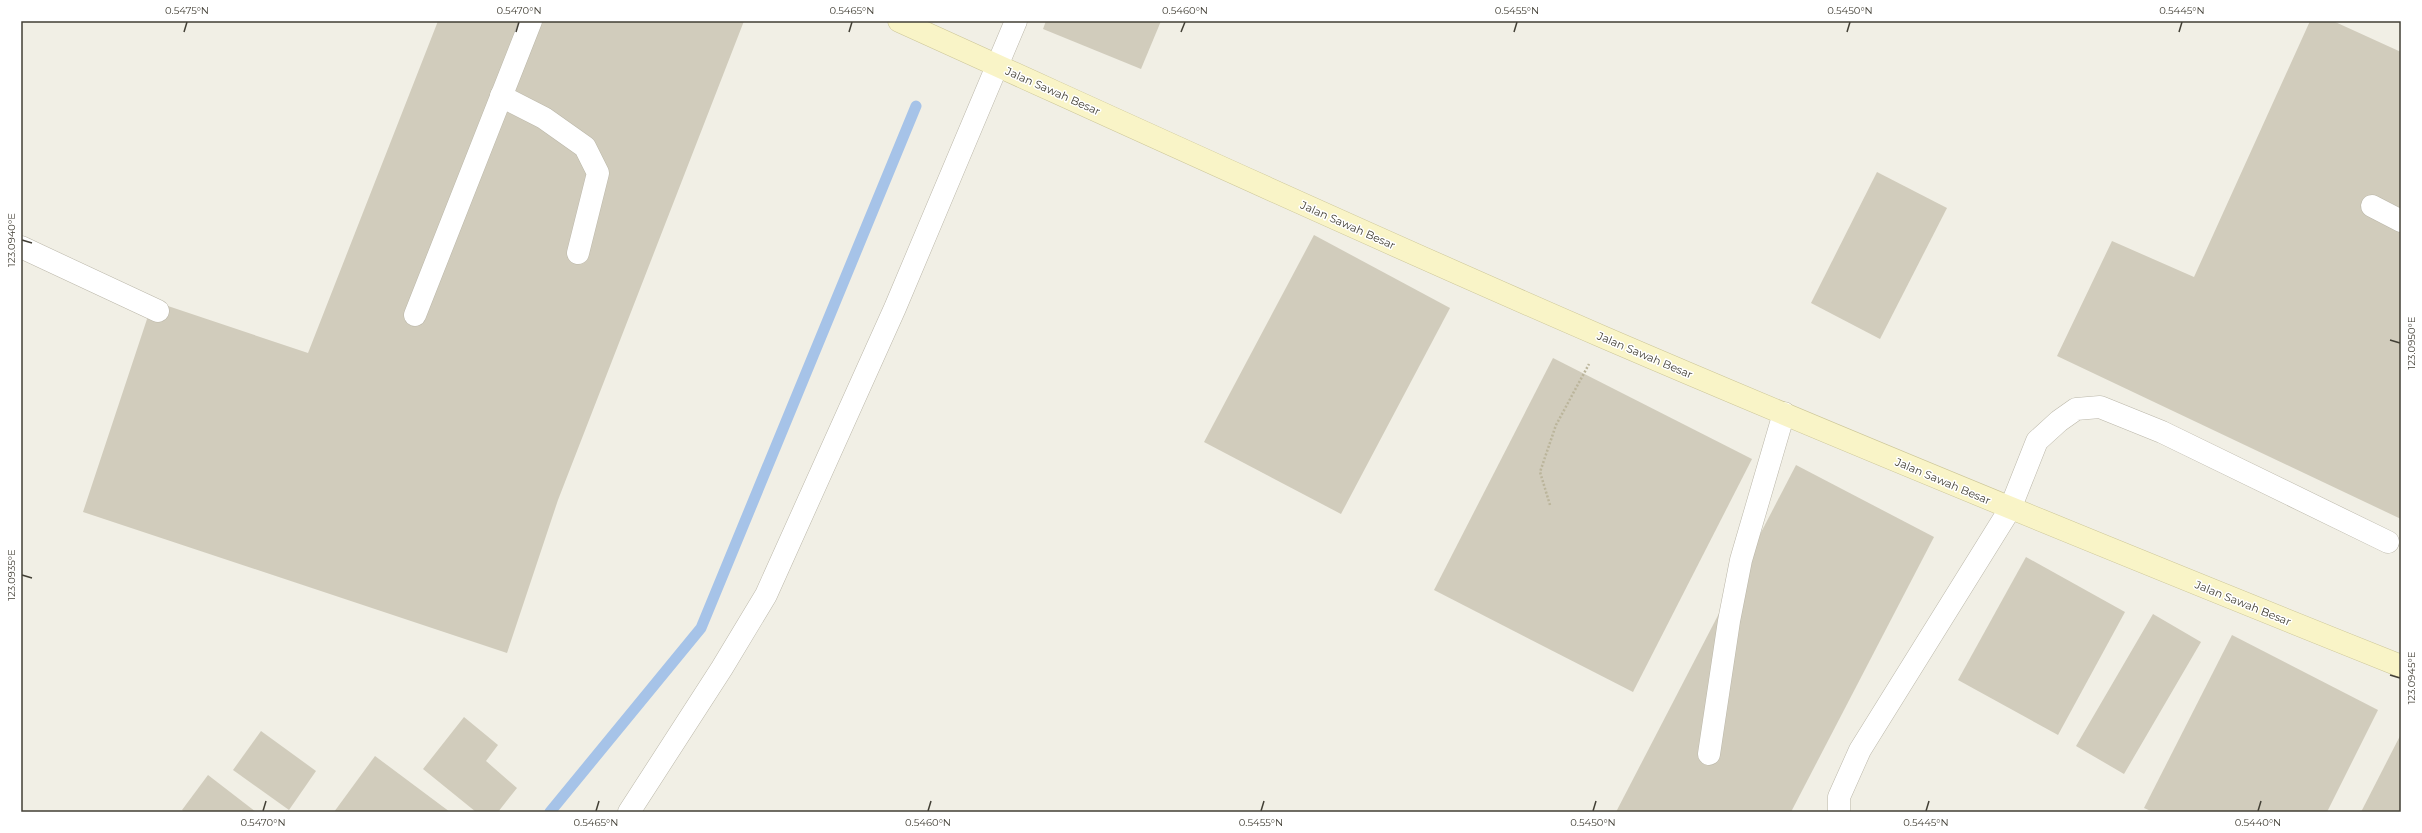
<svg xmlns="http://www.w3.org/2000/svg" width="2422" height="833" font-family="Montserrat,sans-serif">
	<rect width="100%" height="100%" fill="#f1efe5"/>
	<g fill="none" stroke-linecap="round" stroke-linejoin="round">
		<polyline stroke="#a6c3e8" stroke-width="11" points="550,812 701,628 916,106"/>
	</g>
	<g fill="#d1ccbc">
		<polygon points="438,21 744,21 558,500 507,653 83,512 153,301 308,353"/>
		<polygon points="1046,21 1161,21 1141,69 1043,29"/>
		<polygon points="2310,21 2333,21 2401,52 2401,519 2057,356 2112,241 2194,277"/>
		<polygon points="1877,172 1947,208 1880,339 1811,303"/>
		<polygon points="1314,235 1450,308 1341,514 1204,442"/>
		<polygon points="1553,358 1752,459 1633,692 1434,590"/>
		<polygon points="1796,465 1934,537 1791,812 1616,812"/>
		<polygon points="2026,557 2125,612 2058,735 1958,680"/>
		<polygon points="2153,614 2201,642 2124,774 2076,746"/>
		<polygon points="2232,635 2378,710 2327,812 2153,812 2144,808"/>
		<polygon points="464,717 498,745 486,761 517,788 498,812 476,812 423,769"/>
		<polygon points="261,731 316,771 289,810 233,770"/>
		<polygon points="2401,734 2401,812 2361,812"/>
		<polygon points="375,756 450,812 334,812"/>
		<polygon points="208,775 256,812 184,812 182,810"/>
	</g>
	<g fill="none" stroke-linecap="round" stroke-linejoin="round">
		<defs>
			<g id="service">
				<polyline points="501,96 544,118 585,147 598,173 578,253"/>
				<polyline points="415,315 531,21"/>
				<polyline points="1709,754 1729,621 1741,560 1784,413"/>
				<polyline points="1839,812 1839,797 1860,750 2010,509 2037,441 2059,421 2076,409 2100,407 2162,432 2388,542"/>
			</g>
			<g id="minor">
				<polyline points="2372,206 2401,221"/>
				<polyline points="21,247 158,311"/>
				<polyline points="629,812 722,668 766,595 895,308 1016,21"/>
			</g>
			<path id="secondary" d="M899 21C1133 127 1367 235 1603 337 1868 451 2134 559 2401 666"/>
		</defs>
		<use href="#service" stroke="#bbb7a9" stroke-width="23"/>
		<use href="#minor" stroke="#bbb7a9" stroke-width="23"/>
		<use href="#secondary" stroke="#ccc698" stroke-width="23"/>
		<polyline stroke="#bbb59b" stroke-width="2.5" stroke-dasharray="2 2" stroke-linecap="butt" points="1550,505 1540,472 1556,425 1589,364"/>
		<use href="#service" stroke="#fff" stroke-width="22"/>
		<use href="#minor" stroke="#fff" stroke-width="22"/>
		<use href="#secondary" stroke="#f9f4c7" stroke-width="22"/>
	</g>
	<path fill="none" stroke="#423f35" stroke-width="1.5" d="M184 32 187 22M516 32 519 22M849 32 852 22M1181 32 1185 22M1514 32 1517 22M1847 32 1850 22M2179 32 2182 22M22 240 32 243M2390 340 2400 343M22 575 32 578M2390 675 2400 678M263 811 266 801M596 811 599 801M928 811 931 801M1261 811 1264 801M1593 811 1596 801M1926 811 1929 801M2258 811 2261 801"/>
	<g text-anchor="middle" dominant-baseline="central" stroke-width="3" stroke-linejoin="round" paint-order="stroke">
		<g font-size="11" fill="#423f35" stroke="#fff">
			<text transform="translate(1053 91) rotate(24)">Jalan Sawah Besar</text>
			<text transform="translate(1348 225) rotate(24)">Jalan Sawah Besar</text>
			<text transform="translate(1645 355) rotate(23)">Jalan Sawah Besar</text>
			<text transform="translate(1943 481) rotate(23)">Jalan Sawah Besar</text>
			<text transform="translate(2243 603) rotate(22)">Jalan Sawah Besar</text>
		</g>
	</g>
	<rect width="2422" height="833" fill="none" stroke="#ffffff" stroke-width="44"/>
	<rect x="22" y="22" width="2378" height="789" fill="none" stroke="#423f35" stroke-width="1.5"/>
	<g font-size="10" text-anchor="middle" fill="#423f35">
		<text x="187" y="14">0.5475°N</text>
		<text x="519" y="14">0.5470°N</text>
		<text x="852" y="14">0.5465°N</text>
		<text x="1185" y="14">0.5460°N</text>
		<text x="1517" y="14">0.5455°N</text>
		<text x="1850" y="14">0.5450°N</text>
		<text x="2182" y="14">0.5445°N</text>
		<text transform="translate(11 240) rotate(-90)" y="4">123.0940°E</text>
		<text transform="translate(2411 343) rotate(-90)" y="4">123.0950°E</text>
		<text transform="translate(11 575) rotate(-90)" y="4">123.0935°E</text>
		<text transform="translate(2411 678) rotate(-90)" y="4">123.0945°E</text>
		<text x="263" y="826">0.5470°N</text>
		<text x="596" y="826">0.5465°N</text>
		<text x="928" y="826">0.5460°N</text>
		<text x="1261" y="826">0.5455°N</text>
		<text x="1593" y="826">0.5450°N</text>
		<text x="1926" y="826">0.5445°N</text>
		<text x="2258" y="826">0.5440°N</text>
	</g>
</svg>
